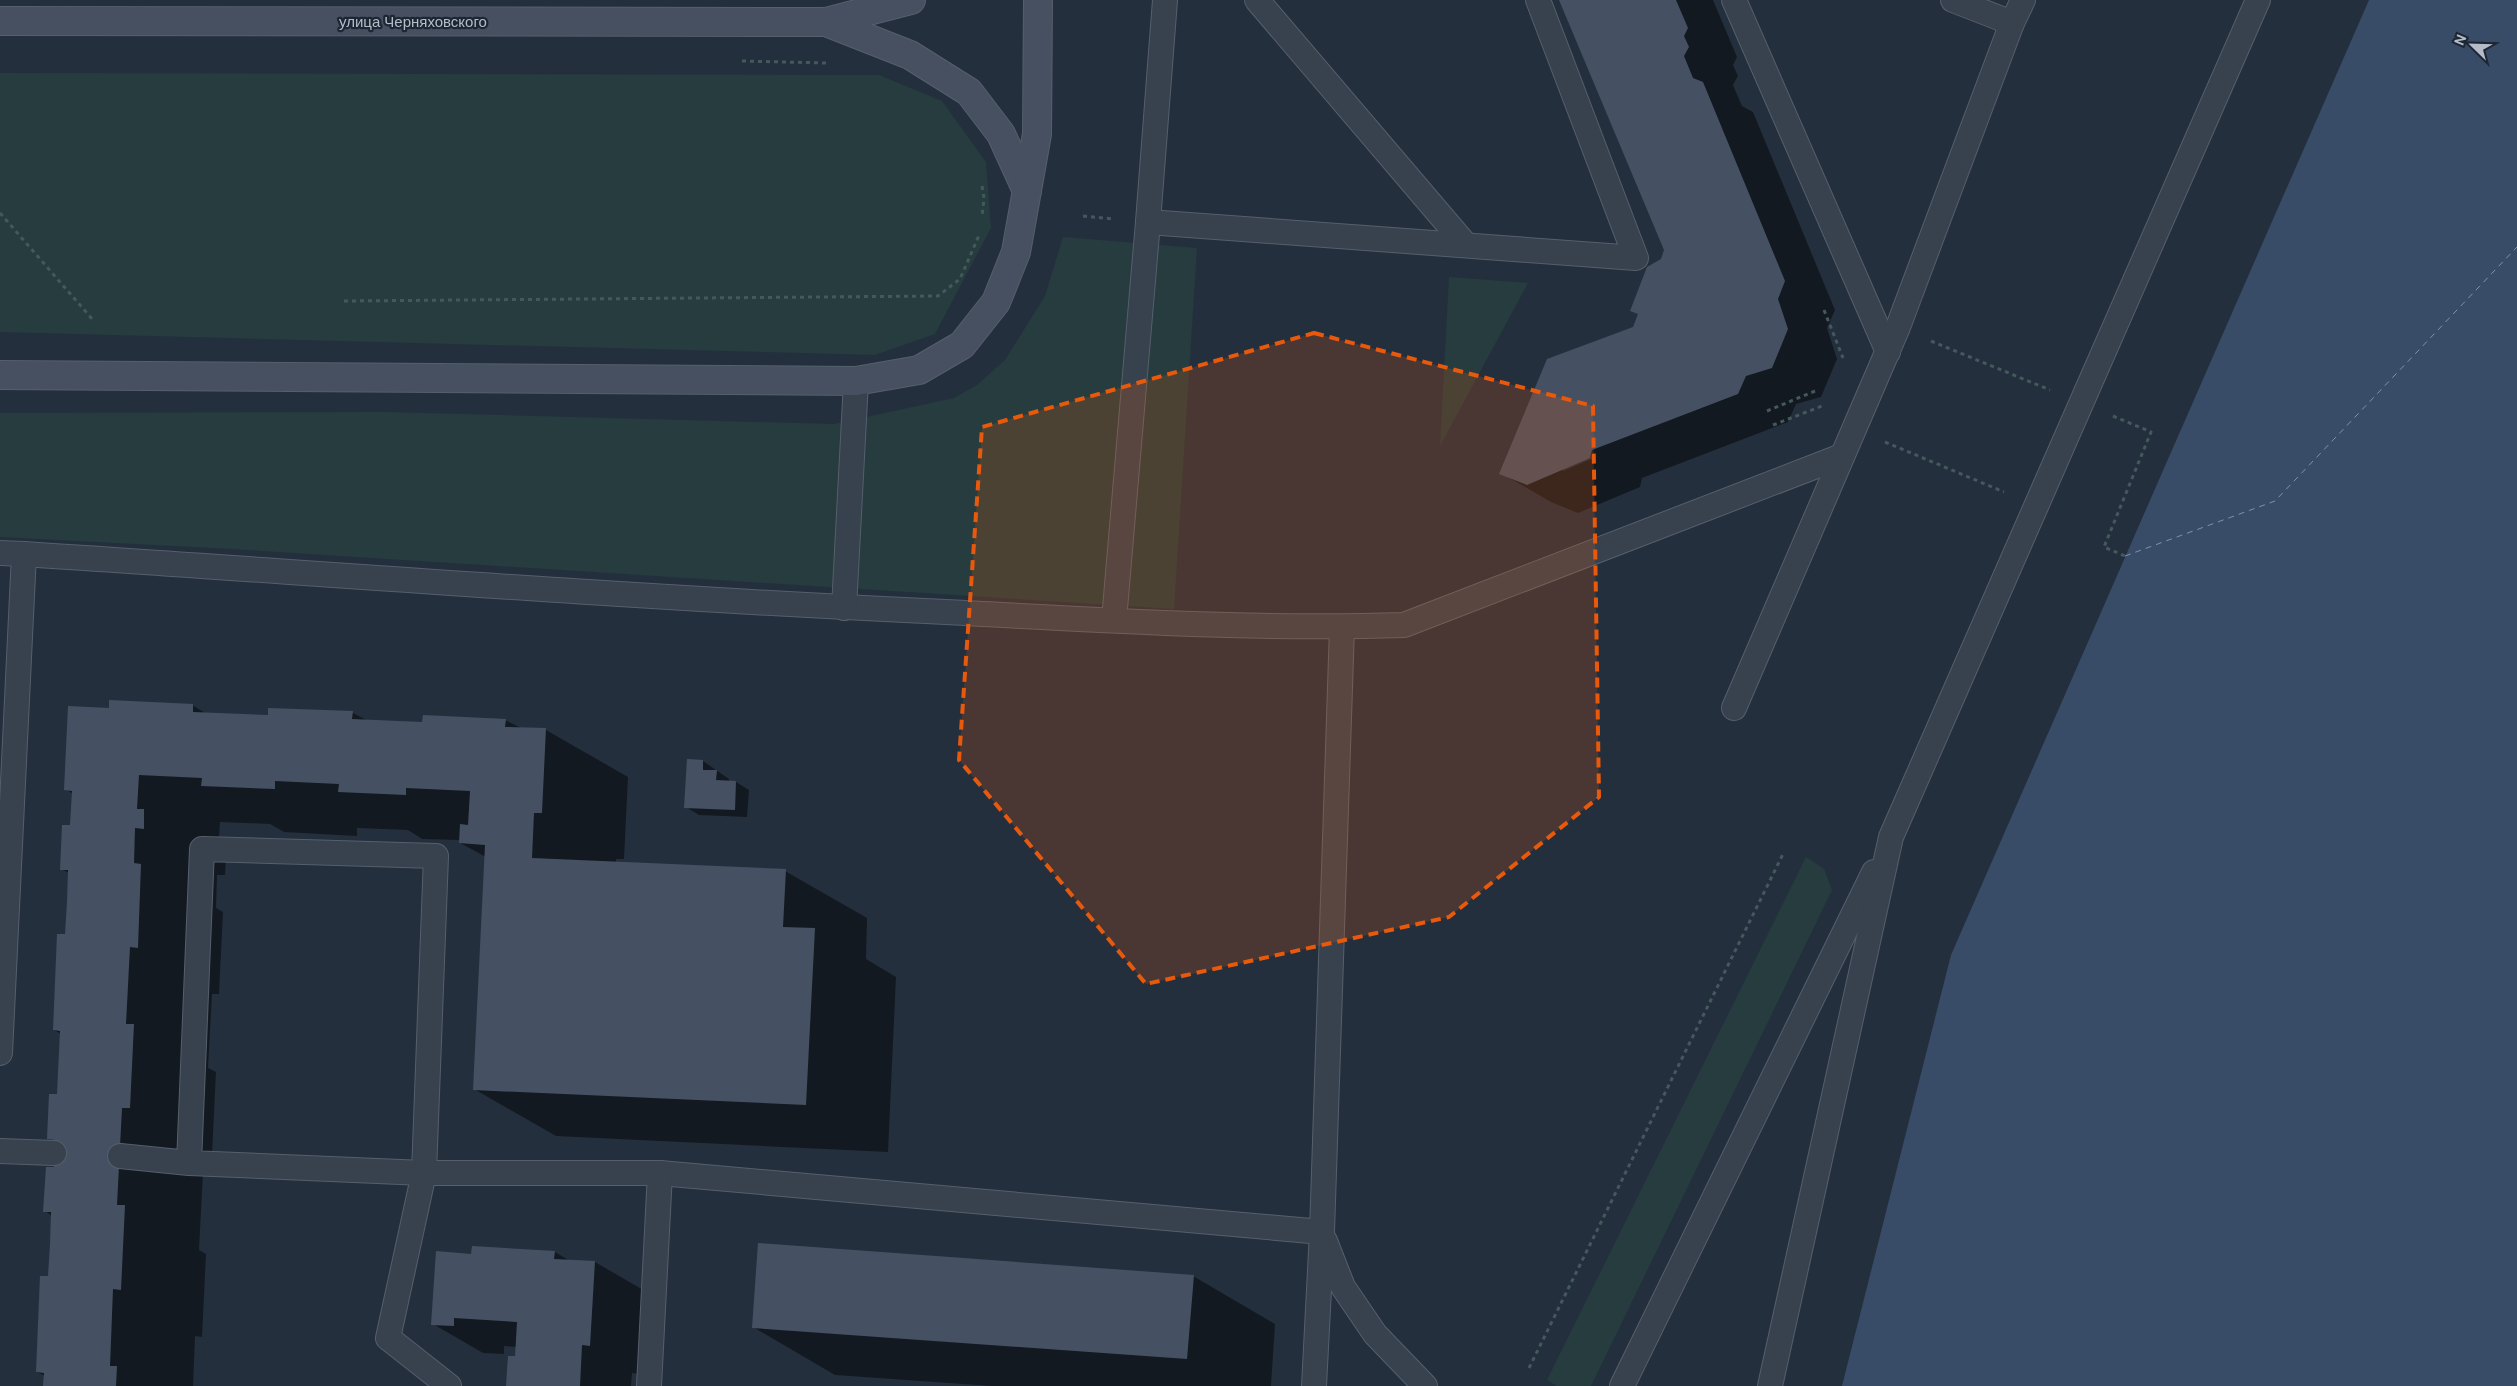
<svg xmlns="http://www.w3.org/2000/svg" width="2517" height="1386" font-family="'DM Sans',sans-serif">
	<rect width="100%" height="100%" fill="#242f3e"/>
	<g fill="#263c3f">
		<polygon points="0,73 879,75 942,101 986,162 991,228 935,334 875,355 0,332"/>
		<polygon points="1063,237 1197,248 1174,609 232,549 0,537 0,413 384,412 834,424 954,398 977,385 1005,360 1045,296"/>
		<polygon points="1449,277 1528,283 1440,446"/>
		<polygon points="1806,857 1824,869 1832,890 1591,1386 1557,1386 1547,1380"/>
	</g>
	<polygon fill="#394c67" points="2369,0 2517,0 2517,1386 1842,1386 1951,955"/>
	<g fill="#0007" fill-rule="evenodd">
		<path d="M1560 0H1713L1737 57 1733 65 1738 76 1733 85 1742 106 1753 112 1835 310 1827 328 1837 359 1821 397 1796 404 1788 422 1642 478 1640 487 1578 513 1551 502 1501 473 1634 328 1665 250ZM1595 455 1596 457 1563 471V468Z"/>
		<polygon points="192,705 207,714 269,717 353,713 368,721 423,724 505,720 521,728 546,730 628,777 624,859 616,859 616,863 785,871 867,918 866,959 896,977 888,1152 556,1136 474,1089 486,857 460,843 460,840 422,839 408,830 357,828 357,836 284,832 270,824 220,822 218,853 226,858 225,875 217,875 216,908 223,912 219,994 212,994 208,1068 216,1072 212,1155 204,1154 199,1250 206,1254 202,1337 195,1336 193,1386 44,1386 45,1376 37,1372 49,1277 52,1216 45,1211 55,1169 56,1143 48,1138 58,1095 61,1034 54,1030 66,935 69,873 61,869 71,827 73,794 66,789 110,709"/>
		<polygon points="703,761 729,779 729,782 736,782 749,790 747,817 699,815 686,807"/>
		<polygon points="473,1247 555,1252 570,1261 595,1262 645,1291 639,1374 632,1373 631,1386 507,1386 517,1357 517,1347 504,1346 504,1354 483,1353 433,1324 472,1255"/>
		<polygon points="1193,1276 1275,1324 1271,1386 992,1386 835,1375 753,1327"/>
	</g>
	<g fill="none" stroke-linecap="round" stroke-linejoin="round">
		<polyline stroke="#7c92b1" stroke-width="1" stroke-dasharray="6 5" stroke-linecap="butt" points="2125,556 2275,501 2517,247"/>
	</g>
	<g fill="#455162">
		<polygon points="1559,0 1676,0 1688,28 1684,36 1689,47 1684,56 1693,78 1703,82 1785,281 1778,299 1788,329 1772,368 1746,376 1738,394 1592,450 1590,458 1527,485 1499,474 1547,359 1633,327 1638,314 1630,311 1647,267 1661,259 1664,250"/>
		<polygon points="109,700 193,704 193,712 268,715 268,708 353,711 352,719 422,722 423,715 506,719 505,727 546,728 542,813 534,813 532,858 786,869 783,927 815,928 806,1105 473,1090 485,845 459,843 460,824 468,825 470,791 406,788 406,795 338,792 339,784 275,781 275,789 201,786 202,778 139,775 137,809 144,809 144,829 135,828 134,863 141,864 138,948 130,947 126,1024 134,1024 130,1108 122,1108 117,1205 125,1205 121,1290 113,1289 110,1366 117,1366 116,1386 43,1386 44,1373 36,1372 40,1276 48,1276 50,1244 51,1212 43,1212 46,1167 54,1167 54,1153 55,1140 47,1139 49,1094 57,1094 60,1031 53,1030 57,934 65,934 67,902 68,870 60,870 62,825 70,825 72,791 64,790 68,706 109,708"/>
		<polygon points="687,759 703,760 703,770 717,770 716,780 736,781 735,810 684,808"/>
		<polygon points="758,1243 1194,1275 1187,1359 752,1328"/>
		<polygon points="472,1246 555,1251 554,1259 595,1261 590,1346 582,1345 580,1386 506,1386 508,1356 515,1356 517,1322 454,1318 454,1326 431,1325 436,1251 471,1254"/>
	</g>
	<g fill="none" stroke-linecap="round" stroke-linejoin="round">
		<defs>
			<g id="lane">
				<polyline points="1257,0 1465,244"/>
				<polyline points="1734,0 1888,352"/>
				<polyline points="1953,0 2012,23"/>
				<polyline points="1148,222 1165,0"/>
				<polyline points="0,553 24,554 0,1053"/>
				<path d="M24 554C331 574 638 598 946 612 1098 620 1251 630 1404 625L1842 456"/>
				<polyline points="844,608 856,381"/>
				<polyline points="1114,620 1148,222 1636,258 1538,0"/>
				<polyline points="1734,708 1898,327 2012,23 2023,0"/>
				<polyline points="0,1151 54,1153"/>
				<polyline points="120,1156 189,1163 202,849 436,856 424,1173 189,1163"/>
				<polyline points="1325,1241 1343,1287 1375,1334 1425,1386"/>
				<polyline points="449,1386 388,1338 424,1173 660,1173 1322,1232"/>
				<polyline points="649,1386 660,1173"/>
				<polyline points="1314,1386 1322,1232 1342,627"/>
				<polyline points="1622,1386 1874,872"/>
				<polyline points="1770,1386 1891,837 2258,0"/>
			</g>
			<g id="secondary">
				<polyline points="0,21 826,22 911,0"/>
				<polyline points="826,22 910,55 969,92 1001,134 1027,191"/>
				<polyline points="0,375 856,381 919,370 962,345 996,302 1016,252 1037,134 1038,0"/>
			</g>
		</defs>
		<use href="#lane" stroke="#565f6c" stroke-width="26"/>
		<use href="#secondary" stroke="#565f6c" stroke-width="30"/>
		<g stroke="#44595c" stroke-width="3" stroke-dasharray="4 4" stroke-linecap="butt">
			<polyline points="742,61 826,63"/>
			<polyline points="982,186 984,198 982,217"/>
			<polyline points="0,213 93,320"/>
			<polyline points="1083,216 1114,219"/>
			<polyline points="344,301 938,296 960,279 980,233"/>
			<polyline points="1824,310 1843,358"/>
			<polyline points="1931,341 2050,390"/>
			<polyline points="1767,411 1815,391"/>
			<polyline points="2113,416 2151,432 2104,547 2125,556"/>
			<polyline points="1773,425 1822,406"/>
			<polyline points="1885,442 2004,492"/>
			<polyline points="1529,1368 1784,852"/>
		</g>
		<use href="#lane" stroke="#38414e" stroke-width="24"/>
		<use href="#secondary" stroke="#465061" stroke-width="28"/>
	</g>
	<path fill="#e8590c" fill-opacity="0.2" stroke="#e8590c" stroke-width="4" stroke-dasharray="10 6" stroke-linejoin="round" d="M1314 333 1593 406 1599 797 1449 917 1146 984 959 760 982 427Z"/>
	<g text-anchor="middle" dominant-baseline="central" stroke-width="4.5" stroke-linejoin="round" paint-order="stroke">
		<g font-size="15" fill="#b4bcc9" stroke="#1d2633">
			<text x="413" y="22">улица Черняховского</text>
		</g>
	</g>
	<g transform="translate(2472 45) rotate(293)" stroke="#1d2633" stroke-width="4" paint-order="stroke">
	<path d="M0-4L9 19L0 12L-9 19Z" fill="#b4bcc9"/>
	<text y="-8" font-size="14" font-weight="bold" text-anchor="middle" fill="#b4bcc9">N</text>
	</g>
</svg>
